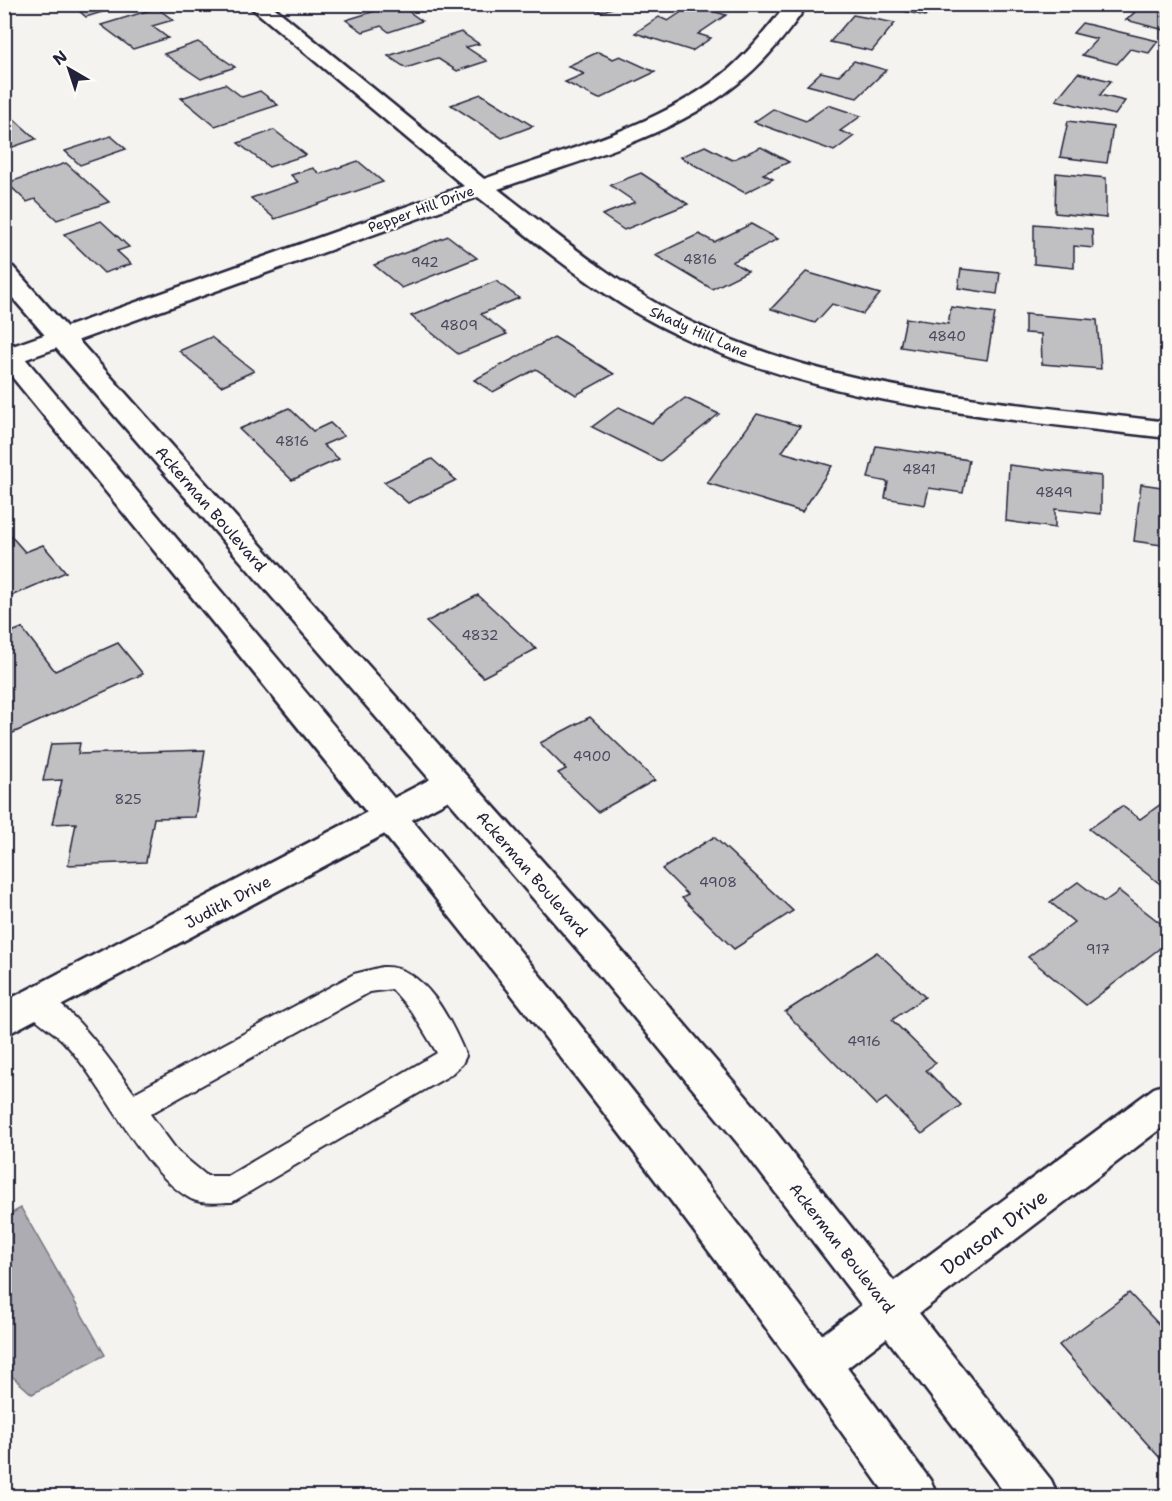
<svg xmlns="http://www.w3.org/2000/svg" width="1172" height="1501" font-family="'Shantell Sans',sans-serif">
	<rect width="100%" height="100%" fill="#f4f3ef"/>
	<filter id="ink" filterUnits="userSpaceOnUse"><feTurbulence type="fractalNoise" baseFrequency=".0167" numOctaves="2"/><feDisplacementMap in="SourceGraphic" scale="12" xChannelSelector="R" yChannelSelector="G"/><feConvolveMatrix kernelMatrix="1 2 1 2 8 2 1 2 1" color-interpolation-filters="sRGB"/></filter>
	<g filter="url(#ink)">
		<polygon fill="#acacb2" stroke="#757582" stroke-width="1.5" points="21,1208 105,1355 32,1394 5,1370 5,1217"/>
		<g fill="#c0bfc2" stroke="#22223b" stroke-width="1.5">
			<polygon points="71,4 116,4 119,7 86,17"/>
			<polygon points="398,4 422,21 389,32 381,26 363,32 346,20"/>
			<polygon points="588,4 623,4 601,12"/>
			<polygon points="872,4 934,4 925,16"/>
			<polygon points="1120,4 1168,4 1168,31 1126,20 1135,12 1117,7"/>
			<polygon points="692,5 726,15 698,34 711,38 692,51 635,33 659,17 668,21"/>
			<polygon points="157,8 173,20 152,26 168,38 133,49 101,25"/>
			<polygon points="853,15 895,23 872,51 830,42"/>
			<polygon points="1082,23 1158,41 1149,53 1130,49 1117,64 1082,55 1097,39 1073,33"/>
			<polygon points="461,32 479,44 466,47 487,61 457,71 437,58 406,68 388,56"/>
			<polygon points="198,42 235,67 201,79 164,54"/>
			<polygon points="598,52 613,59 620,56 655,72 599,99 565,82 584,74 568,66"/>
			<polygon points="854,61 886,70 857,98 807,85 821,72 838,76"/>
			<polygon points="1078,73 1111,81 1100,95 1125,101 1115,115 1056,100"/>
			<polygon points="225,84 242,97 260,91 278,105 215,126 181,98"/>
			<polygon points="481,94 533,126 502,138 451,105"/>
			<polygon points="828,105 861,116 840,131 854,136 834,151 754,122 773,109 806,121"/>
			<polygon points="4,110 36,139 4,150"/>
			<polygon points="1068,121 1113,127 1107,163 1060,157"/>
			<polygon points="274,130 306,155 269,167 238,143"/>
			<polygon points="111,136 126,149 80,165 65,151"/>
			<polygon points="705,146 732,160 761,147 789,162 763,174 773,179 745,193 680,157"/>
			<polygon points="358,161 383,182 275,219 251,198 298,182 291,175 313,168 320,174"/>
			<polygon points="66,163 109,202 57,220 35,199 27,202 7,183"/>
			<polygon points="641,173 688,204 624,230 602,215 635,202 610,185"/>
			<polygon points="1056,173 1106,178 1106,218 1055,213"/>
			<polygon points="101,221 129,247 117,251 131,264 104,273 64,234"/>
			<polygon points="751,224 778,239 732,262 748,271 712,289 655,255 699,234 714,242"/>
			<polygon points="1034,224 1092,229 1093,248 1074,246 1074,268 1034,264"/>
			<polygon points="448,236 477,258 402,288 374,265"/>
			<polygon points="961,269 1000,273 997,294 958,288"/>
			<polygon points="806,272 880,294 863,314 832,304 815,323 771,309"/>
			<polygon points="496,281 519,298 481,314 507,334 458,354 411,316"/>
			<polygon points="951,307 995,313 987,360 900,347 906,318 948,324"/>
			<polygon points="1025,314 1097,320 1101,369 1042,364 1041,334 1025,333"/>
			<polygon points="211,337 254,371 221,386 179,351"/>
			<polygon points="554,337 614,374 576,395 536,369 493,392 474,380"/>
			<polygon points="685,398 719,414 660,461 592,427 619,407 652,423"/>
			<polygon points="289,408 313,431 330,423 344,436 323,445 339,459 292,480 239,429"/>
			<polygon points="757,414 800,426 782,452 832,466 802,512 707,483"/>
			<polygon points="876,446 969,460 963,493 929,488 925,505 885,498 888,482 868,478"/>
			<polygon points="432,459 456,480 408,503 384,482"/>
			<polygon points="1009,465 1101,476 1101,514 1055,509 1055,528 1006,521"/>
			<polygon points="1141,484 1168,488 1168,546 1134,541"/>
			<polygon points="4,528 25,552 43,545 66,572 4,599"/>
			<polygon points="478,595 536,649 483,677 426,622"/>
			<polygon points="22,628 55,671 118,643 143,674 4,737 4,635"/>
			<polygon points="590,717 655,780 598,812 558,773 566,769 540,743"/>
			<polygon points="80,743 78,754 205,750 195,817 154,818 146,862 68,865 76,823 52,824 62,780 43,781 51,744"/>
			<polygon points="1168,799 1168,890 1089,829 1122,806 1140,819"/>
			<polygon points="714,837 793,911 734,949 682,898 688,895 662,869"/>
			<polygon points="1078,882 1104,902 1119,891 1168,929 1168,942 1086,1005 1028,957 1074,922 1050,902"/>
			<polygon points="877,952 925,997 892,1020 936,1063 926,1070 961,1105 922,1134 886,1098 876,1105 785,1012"/>
			<polygon points="1129,1293 1168,1334 1168,1467 1059,1345"/>
		</g>
		<g fill="none" stroke-linecap="round" stroke-linejoin="round">
			<defs>
				<path id="lane" d="M382 967C425 964 452 1023 466 1056L462 1064 450 1075 232 1202C219 1202 203 1205 191 1199 140 1170 104 1084 63 1041 50 1028 32 1020 23 1003L27 995C30 994 33 992 36 992 63 991 119 1073 134 1093L354 974ZM392 989 412 1012 437 1053 228 1176H207L178 1152 150 1114 370 992Z"/>
				<g id="street">
					<path d="M247 4H270L484 179C564 150 654 128 722 75 747 55 767 29 787 4H808C788 33 765 62 737 84 670 138 578 161 498 189 560 237 622 289 693 323 840 393 1009 402 1168 422V438C1003 418 828 407 676 334 603 300 541 246 478 197L18 362 4 363V349L464 186Z"/>
					<polygon points="452,771 464,774 469,783 464,792 4,1036 4,1002 440,774"/>
					<polygon points="1168,1083 1168,1123 834,1378 819,1384 804,1378 797,1363 804,1348 1154,1088"/>
				</g>
				<g id="secondary">
					<polygon points="4,265 13,267 610,937 768,1122 1051,1480 1058,1496 1007,1496 740,1146 584,957 4,288"/>
					<path d="M4 342 13 344C326 717 644 1086 930 1480L937 1496H887C612 1105 306 737 4 367Z"/>
				</g>
			</defs>
			<use href="#lane" stroke="#22223b" stroke-width="4"/>
			<use href="#street" stroke="#22223b" stroke-width="5"/>
			<use href="#secondary" stroke="#22223b" stroke-width="5"/>
			<use href="#lane" fill="#fdfcf7" fill-rule="evenodd"/>
			<use href="#street" fill="#fdfcf7" fill-rule="evenodd"/>
			<use href="#secondary" fill="#fdfcf7" fill-rule="evenodd"/>
		</g>
	</g>
	<g text-anchor="middle" dominant-baseline="central" stroke-width="4.5" stroke-linejoin="round" paint-order="stroke">
		<g font-size="14" fill="#22223b" stroke="#fdfcf7">
			<text transform="translate(421 209) rotate(-20)">Pepper Hill Drive</text>
			<text transform="translate(699 332) rotate(24)">Shady Hill Lane</text>
		</g>
		<g font-size="14" fill="#4a495d">
			<text x="700" y="259">4816</text>
			<text x="425" y="262">942</text>
			<text x="459" y="325">4809</text>
			<text x="947" y="336">4840</text>
			<text x="292" y="441">4816</text>
			<text x="919" y="469">4841</text>
			<text x="1054" y="492">4849</text>
			<text x="480" y="635">4832</text>
			<text x="592" y="756">4900</text>
			<text x="128" y="799">825</text>
			<text x="718" y="882">4908</text>
			<text x="1098" y="949">917</text>
			<text x="864" y="1041">4916</text>
		</g>
		<g font-size="16" fill="#22223b" stroke="#fdfcf7">
			<text transform="translate(211 509) rotate(49)">Ackerman Boulevard</text>
			<text transform="translate(532 874) rotate(49)">Ackerman Boulevard</text>
			<text transform="translate(228 902) rotate(-28)">Judith Drive</text>
			<text transform="translate(842 1248) rotate(52)">Ackerman Boulevard</text>
		</g>
		<g font-size="20" fill="#22223b" stroke="#fdfcf7">
			<text transform="translate(994 1232) rotate(-37)">Donson Drive</text>
		</g>
	</g>
	<rect width="1172" height="1501" fill="none" stroke="#fdfcf7" stroke-width="24"/>
	<rect x="12" y="12" width="1148" height="1477" fill="none" stroke="#22223b" stroke-width="2" filter="url(#ink)"/>
	<g transform="translate(69 69) rotate(321)" stroke="#fdfcf7" stroke-width="4.5" paint-order="stroke">
	<path d="M0-4.5L10 22L0 15L-10 22Z" fill="#22223b"/>
	<text y="-9" font-size="16" font-weight="bold" text-anchor="middle" fill="#22223b">N</text>
	</g>
</svg>
